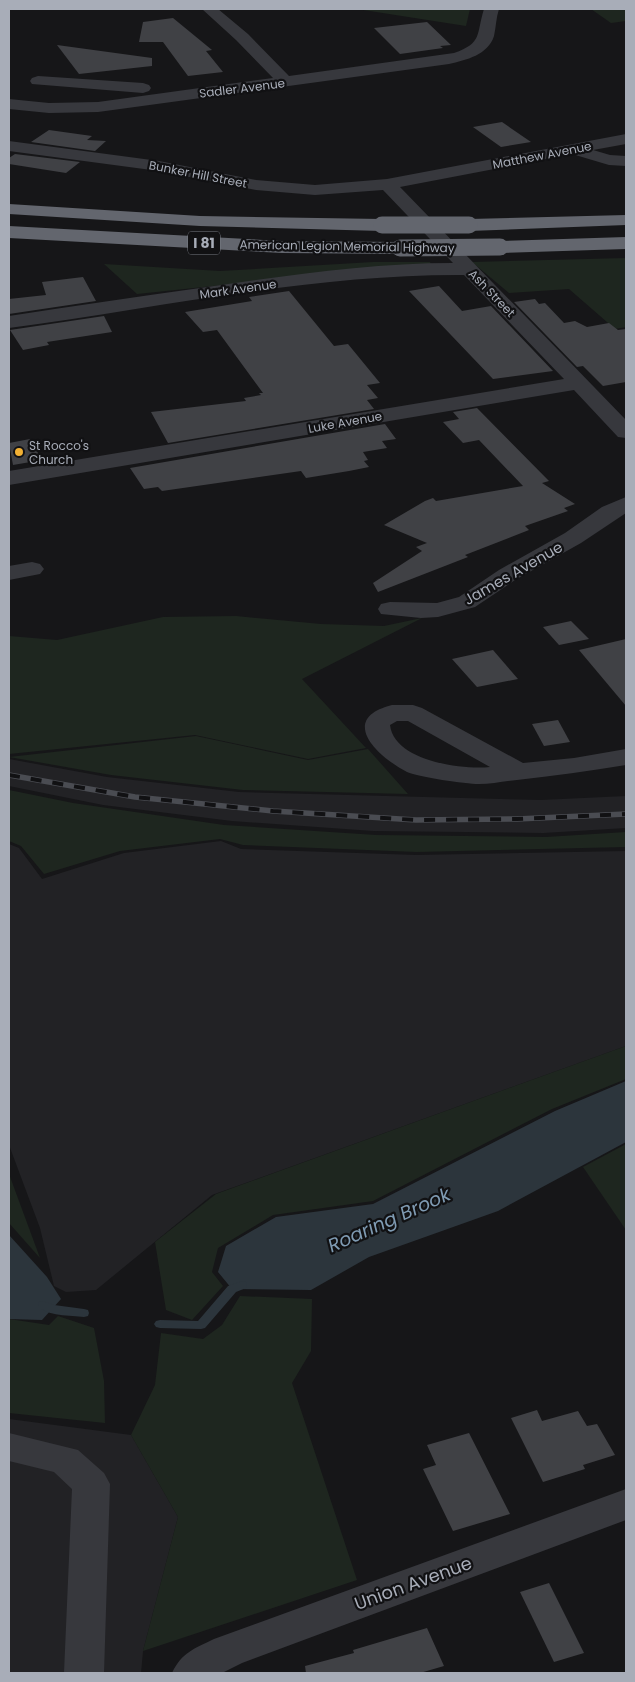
<svg xmlns="http://www.w3.org/2000/svg" width="635" height="1682" font-family="Poppins,sans-serif">
	<rect width="100%" height="100%" fill="#161618"/>
	<g fill="#222225">
		<polygon points="9,759 107,777 239,792 541,800 626,796 626,828 543,833 373,831 232,821 103,805 9,786"/>
		<polygon points="221,841 241,849 416,855 626,851 626,1046 212,1195 96,1290 66,1292 54,1286 40,1228 9,1145 9,844 19,848 42,879 124,853"/>
		<polygon points="9,1419 131,1435 178,1517 143,1651 141,1673 9,1673"/>
	</g>
	<g fill="#1e261f">
		<polygon points="357,9 470,9 466,26"/>
		<polygon points="591,9 626,9 626,21 611,23"/>
		<polygon points="626,258 626,327 615,329 569,289 509,293 472,262"/>
		<polygon points="373,262 430,262 432,266 374,269 137,294 104,264 220,271"/>
		<polygon points="236,616 321,624 384,626 422,618 302,679 366,748 308,759 195,735 9,754 9,636 57,640 163,617"/>
		<polygon points="196,736 308,760 368,749 408,794 243,790 111,775 9,757"/>
		<polygon points="9,790 73,803 224,825 376,835 546,837 626,832 626,847 417,852 243,845 220,839 120,851 44,874 21,846 9,841"/>
		<polygon points="626,1046 626,1079 552,1109 373,1201 273,1215 218,1248 212,1272 223,1286 192,1320 166,1310 155,1242 216,1194"/>
		<polygon points="626,1144 626,1230 583,1167"/>
		<polygon points="9,1174 40,1258 9,1223"/>
		<polygon points="240,1296 312,1299 311,1351 292,1383 357,1580 143,1651 178,1517 131,1435 155,1385 161,1333 203,1339 222,1325"/>
		<polygon points="58,1316 94,1328 104,1381 105,1423 9,1413 9,1319 49,1325"/>
	</g>
	<g fill="#2c353c">
		<polygon points="626,1081 626,1142 498,1211 369,1257 311,1290 232,1289 218,1272 226,1246 276,1217 373,1204 555,1111"/>
		<polygon points="9,1235 47,1277 61,1299 42,1320 9,1319"/>
	</g>
	<g fill="none" stroke-linecap="round" stroke-linejoin="round">
		<g fill="#2c353c" fill-rule="evenodd">
			<polygon points="242,1281 246,1282 247,1285 246,1288 236,1292 205,1328 201,1329 160,1328 156,1327 154,1324 156,1321 160,1320 198,1321 228,1286"/>
			<path d="M43 1301 54 1305 84 1309 88 1310 89 1313 88 1316 84 1317C71 1315 46 1317 38 1305L39 1302Z"/>
		</g>
	</g>
	<g fill="#404145">
		<polygon points="173,18 212,50 206,51 223,72 188,76 163,42 139,42 143,22"/>
		<polygon points="427,22 451,45 440,46 443,48 400,54 374,28"/>
		<polygon points="57,45 152,58 152,66 79,74"/>
		<polygon points="502,122 531,142 501,147 473,127"/>
		<polygon points="49,130 92,136 87,140 106,141 95,151 31,142"/>
		<polygon points="15,154 80,162 66,173 9,164 9,158"/>
		<polygon points="83,277 96,301 9,314 9,299 46,295 42,282"/>
		<polygon points="439,286 462,311 491,306 553,371 493,379 409,291"/>
		<polygon points="289,291 334,346 348,344 380,383 367,385 378,398 367,400 374,409 168,443 151,412 246,401 244,398 261,395 259,393 263,393 217,330 203,332 185,312 252,301 249,297"/>
		<polygon points="535,299 539,304 545,303 564,323 575,321 587,327 609,323 618,330 626,329 626,382 603,386 583,366 577,367 514,302"/>
		<polygon points="104,316 112,332 47,342 49,345 23,350 10,330"/>
		<polygon points="477,408 549,481 542,483 575,504 564,508 568,511 525,526 529,530 465,555 468,557 378,592 373,583 422,551 416,547 427,543 384,525 425,501 433,498 436,501 523,486 479,440 463,443 443,422 459,419 453,412"/>
		<polygon points="385,424 396,439 382,441 387,448 363,452 368,460 364,461 369,467 349,471 306,478 301,471 162,491 158,487 144,489 130,468"/>
		<polygon points="30,439 42,460 13,465 9,443"/>
		<polygon points="571,621 589,639 559,645 543,627"/>
		<polygon points="626,639 626,706 579,650"/>
		<polygon points="493,650 518,679 477,687 452,659"/>
		<polygon points="558,720 570,742 544,746 532,724"/>
		<polygon points="537,1410 542,1421 578,1411 587,1426 597,1424 615,1455 583,1465 585,1469 543,1482 511,1418"/>
		<polygon points="469,1433 510,1514 453,1531 423,1469 436,1465 427,1445"/>
		<polygon points="549,1583 584,1653 554,1662 520,1592"/>
		<polygon points="427,1628 444,1666 420,1673 306,1673 305,1666 354,1653 353,1650"/>
	</g>
	<g fill="none" stroke-linecap="round" stroke-linejoin="round">
		<g fill="#37383d" fill-rule="evenodd">
			<path d="M202 9H218L248 34 289 76 454 53C483 43 476 34 484 9H499C496 18 496 27 494 36 488 55 466 60 449 64L98 112 49 113 9 109V99L49 103 98 102 273 78 236 40Z"/>
			<polygon points="38,76 143,83 149,85 151,88 149,91 143,93 32,84 30,81 32,78"/>
			<path d="M626 134V144L593 150 610 155 626 156V166L609 165 572 154 400 187 626 420V438L618 437 574 390 9 485V471L564 379 464 275C311 274 160 308 9 328V316C72 306 136 297 200 288 284 276 368 263 453 263L383 190 315 195 256 190 159 171 9 151V141L159 161 256 180 315 185 387 179Z"/>
			<polygon points="626,497 626,513 581,543 515,580 475,607 438,617 421,618 381,614 378,609 381,604 390,602 437,603 459,597 499,570 565,533 602,507"/>
			<polygon points="32,562 40,564 44,569 40,574 9,580 9,566"/>
			<path d="M392 705H413L422 708 523 763 574 758 626 749V765C590 771 553 776 517 780 504 781 491 784 479 784 465 784 419 777 407 772 378 757 337 719 392 705ZM397 721H408L490 767C462 770 394 761 390 725Z"/>
			<polygon points="9,1433 78,1450 104,1473 110,1484 104,1673 64,1673 72,1489 54,1472 9,1461"/>
			<path d="M626 1489V1520L242 1663 222 1673H172C182 1652 194 1649 214 1639Z"/>
		</g>
		<g fill="#63666e" fill-rule="evenodd">
			<polygon points="9,204 200,216 382,219 388,221 391,225 388,229 382,231 200,226 9,214"/>
			<polygon points="626,215 626,225 469,231 463,229 460,225 463,221 469,219"/>
			<polygon points="9,226 282,241 400,242 407,244 409,248 407,252 400,254 282,253 9,238"/>
			<polygon points="626,237 626,249 500,253 493,251 491,247 493,243 500,241"/>
		</g>
		<defs>
			<polyline id="rail" points="9,775 135,797 273,811 416,820 517,819 626,814"/>
		</defs>
		<use href="#rail" stroke="#4a4c52" stroke-width="5.5"/>
		<use href="#rail" stroke="#111113" stroke-width="4" stroke-dasharray="11" stroke-linecap="butt"/>
		<g stroke="#63666e" stroke-width="17">
			<polyline points="382,225 469,225"/>
			<polyline points="400,248 500,247"/>
		</g>
	</g>
	<circle fill="#f2b134" stroke="#111113" stroke-width="2" cx="19" cy="452" r="5"/>
	<g text-anchor="middle" dominant-baseline="central" stroke-width="4.5" stroke-linejoin="round" paint-order="stroke">
		<g font-size="12" fill="#a8adb8" stroke="#111113">
			<text transform="translate(242 88) rotate(-7)">Sadler Avenue</text>
			<text transform="translate(542 155) rotate(-11)">Matthew Avenue</text>
			<text transform="translate(198 174) rotate(11)">Bunker Hill Street</text>
			<text transform="translate(347 246) rotate(1)">American Legion Memorial Highway</text>
			<text transform="translate(238 289) rotate(-8)">Mark Avenue</text>
			<text transform="translate(492 293) rotate(46)">Ash Street</text>
			<text transform="translate(345 422) rotate(-10)">Luke Avenue</text>
		</g>
		<g font-size="12" fill="#a8adb8" stroke="#111113" text-anchor="start">
			<text x="29" y="445">St Rocco's<tspan x="29" dy="14">Church</tspan></text>
		</g>
		<rect fill="#111113" stroke="#7b7e86" stroke-width="1" x="188" y="231.5" width="32" height="23" rx="4"/>
		<g font-size="14" font-weight="bold" fill="#a8adb8">
			<text x="204" y="243">I 81</text>
		</g>
		<g font-size="15" fill="#a8adb8" stroke="#111113">
			<text transform="translate(513 573) rotate(-30)">James Avenue</text>
		</g>
		<g font-size="18" fill="#a8adb8" stroke="#111113">
			<text transform="translate(413 1583) rotate(-20)">Union Avenue</text>
		</g>
		<g font-size="19" font-style="italic" fill="#7f9bb3" stroke="#111113">
			<text transform="translate(389 1220) rotate(-24)">Roaring Brook</text>
		</g>
	</g>
	<rect width="635" height="1682" fill="none" stroke="#a8adb8" stroke-width="20"/>
</svg>
